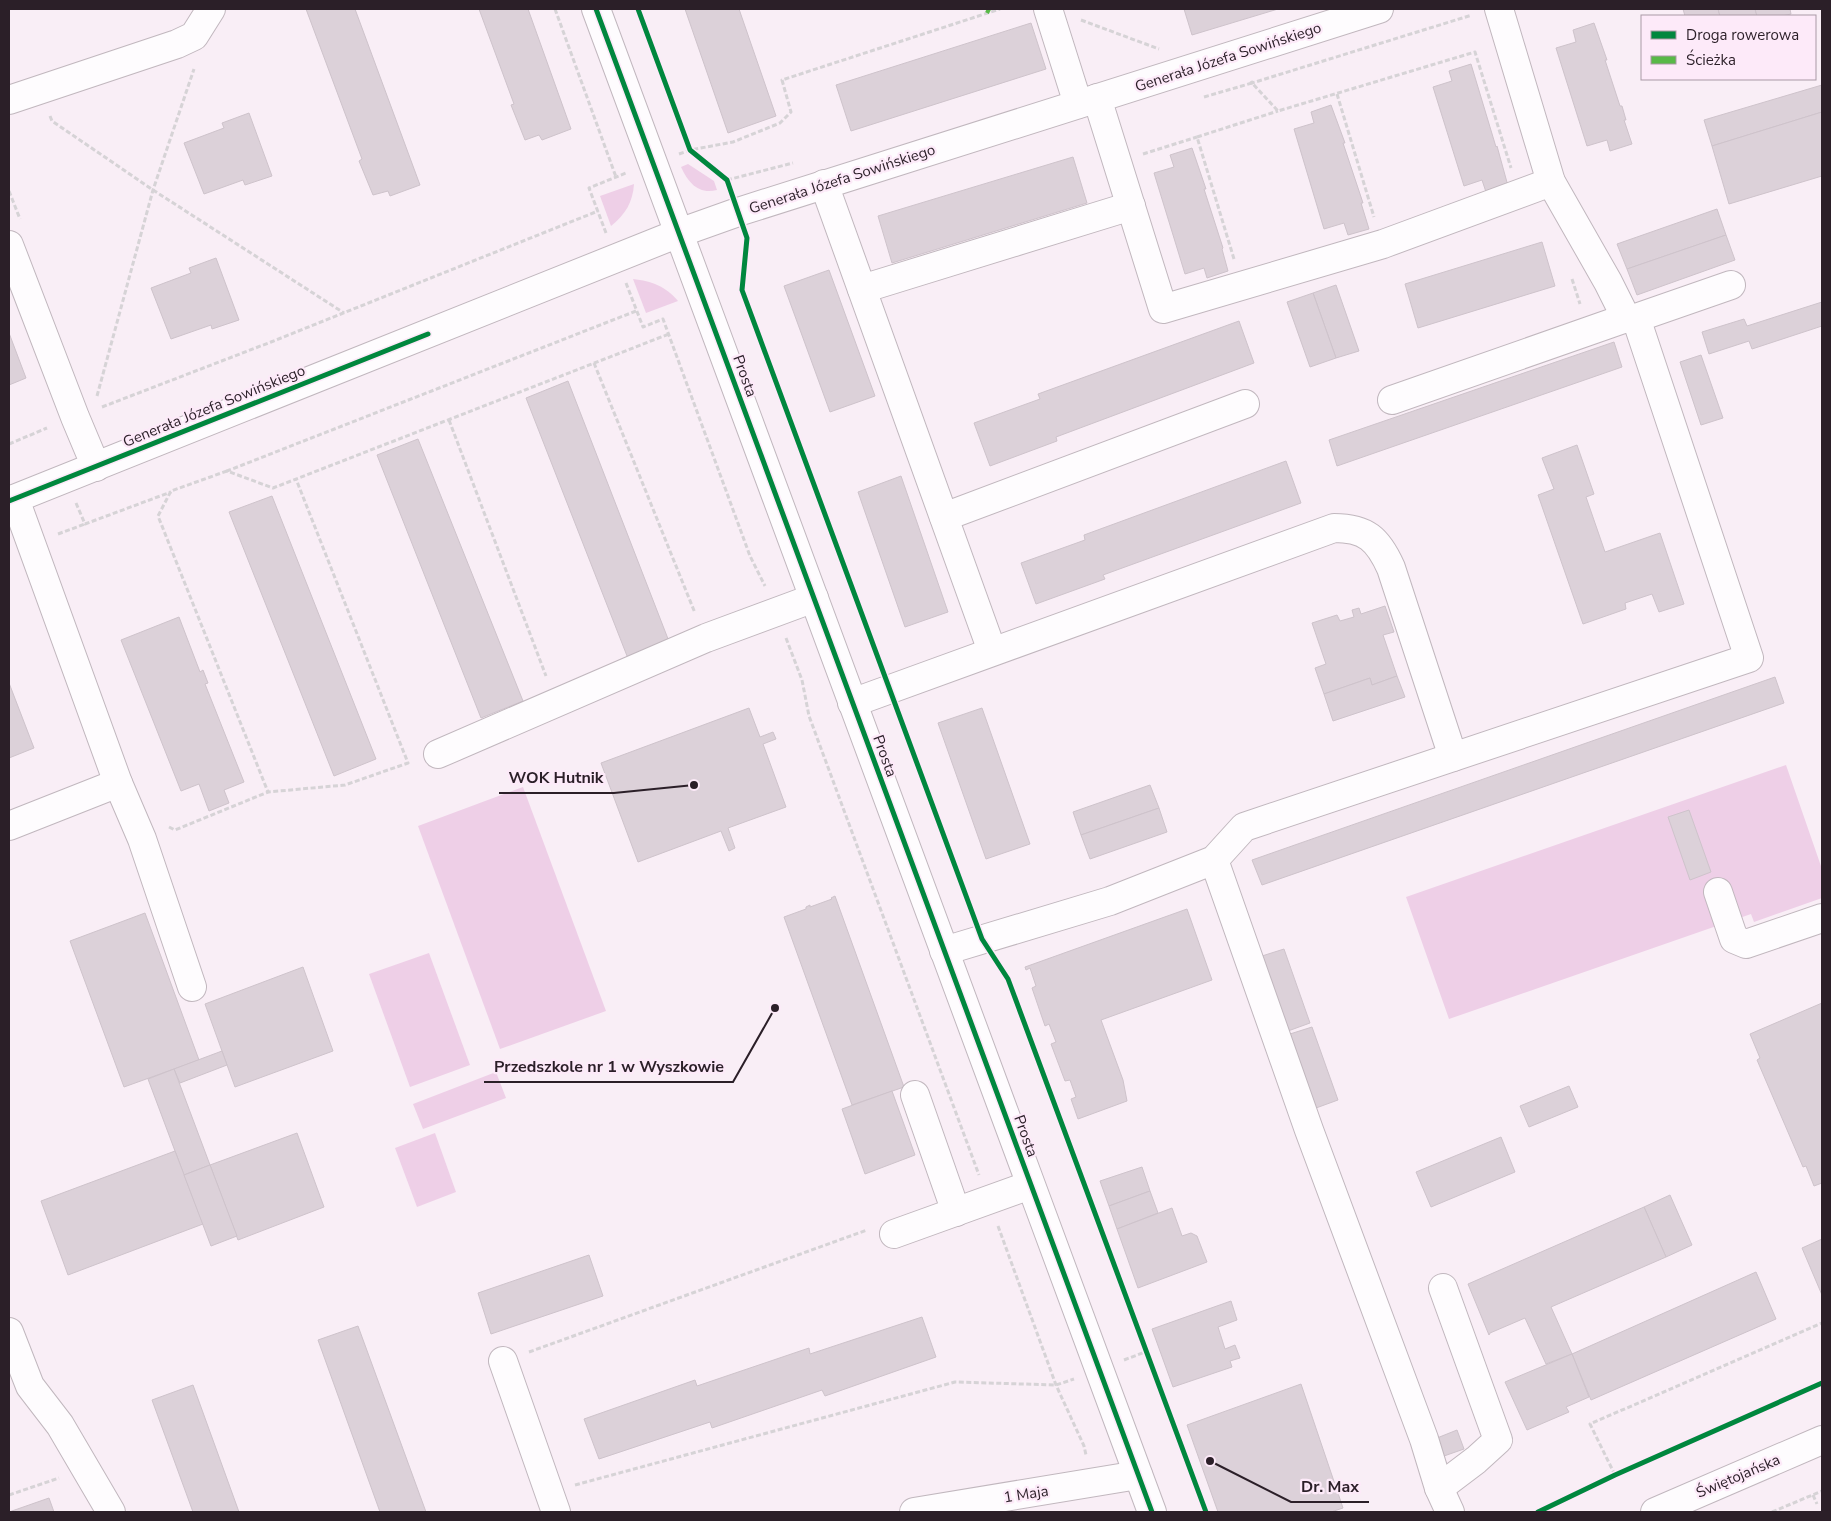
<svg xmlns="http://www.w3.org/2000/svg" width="1831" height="1521" font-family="'Nunito Sans',sans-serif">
	<rect width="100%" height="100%" fill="#f9eef6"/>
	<g fill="#eecfe7">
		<path d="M688 164 714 181 717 190C698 195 688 182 681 167Z"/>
		<path d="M634 184C633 202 625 215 611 226L600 196Z"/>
		<path d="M633 279C652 281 665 286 678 301L646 313Z"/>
		<polygon points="1786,765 1822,869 1822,898 1754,922 1751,914 1449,1019 1406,897"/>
		<polygon points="523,787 606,1011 500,1049 418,826"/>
		<polygon points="429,953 470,1065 410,1087 369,974"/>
		<polygon points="496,1072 506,1098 423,1129 413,1104"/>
		<polygon points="435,1133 456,1192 417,1207 395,1148"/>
	</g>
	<g fill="#dcd1d9" stroke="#cec3cb">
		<polygon points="306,9 355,9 420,185 390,196 388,191 373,195 359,161 362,159"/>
		<polygon points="479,9 528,9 571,129 542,140 539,135 525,140 511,105 514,104"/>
		<polygon points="685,9 739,9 776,116 728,133"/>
		<polygon points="1184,9 1278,9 1192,35"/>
		<polygon points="1683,9 1718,9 1720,16 1685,16"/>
		<polygon points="1718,9 1755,9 1757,16 1720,16"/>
		<polygon points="1755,9 1790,9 1791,14 1782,16 1757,16"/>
		<polygon points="1031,23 1046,69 851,131 836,85"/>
		<polygon points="1594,23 1607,60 1605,60 1620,106 1622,106 1626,120 1624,120 1632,144 1610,151 1607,140 1587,146 1556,48 1576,42 1573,30"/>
		<polygon points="1471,64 1496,147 1497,146 1508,186 1486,192 1482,180 1464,186 1433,87 1452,81 1449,71"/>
		<polygon points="1822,85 1822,112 1712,146 1704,120"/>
		<polygon points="1331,105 1345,143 1343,143 1363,203 1361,203 1369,229 1348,235 1344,223 1324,229 1294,129 1314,123 1311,112"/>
		<polygon points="1822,112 1822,176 1729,204 1712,146"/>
		<polygon points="249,113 272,176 245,185 243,180 204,194 184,143 224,128 222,123"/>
		<polygon points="1192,148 1206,189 1204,189 1223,248 1222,249 1228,271 1207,278 1204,268 1185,274 1154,173 1174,167 1170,155"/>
		<polygon points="1073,157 1087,203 892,263 878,216"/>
		<polygon points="1717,209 1726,235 1627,269 1617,244"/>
		<polygon points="1726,235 1735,260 1637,295 1627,269"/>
		<polygon points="1542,242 1555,286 1418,328 1405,284"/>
		<polygon points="216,258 239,320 212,329 211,325 171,339 151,288 191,273 189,268"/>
		<polygon points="829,270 875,396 830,412 784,286"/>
		<polygon points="1336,285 1359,351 1336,358 1313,293"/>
		<polygon points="1313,293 1336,358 1310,367 1287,302"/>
		<polygon points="1822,302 1822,326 1752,349 1749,341 1709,354 1702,332 1744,319 1747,326"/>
		<polygon points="1239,321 1254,363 1056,437 1057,441 990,466 974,423 1040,399 1038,394"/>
		<polygon points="9,333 26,378 9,385"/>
		<polygon points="1614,342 1622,367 1337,466 1329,440"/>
		<polygon points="1701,355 1723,418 1701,425 1680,362"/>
		<polygon points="568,381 670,644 629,661 526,398"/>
		<polygon points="418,439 523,701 481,718 377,455"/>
		<polygon points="1577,445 1594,494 1586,497 1605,552 1660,533 1684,604 1659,612 1652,594 1625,603 1626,609 1583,624 1538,495 1554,489 1542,458"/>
		<polygon points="1286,461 1301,503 1103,575 1105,579 1036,604 1021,563 1085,540 1084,535"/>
		<polygon points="901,476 948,612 905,627 858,492"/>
		<polygon points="272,496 376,759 334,776 229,512"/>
		<polygon points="1385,606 1394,632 1383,635 1397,676 1372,685 1370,678 1324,694 1315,668 1326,664 1312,623 1337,615 1340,621 1354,617 1352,610 1359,608 1361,614"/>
		<polygon points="179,617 200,672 203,670 208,683 205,684 244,782 224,790 229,803 209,811 199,784 181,791 121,640"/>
		<polygon points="1397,676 1405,697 1333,721 1324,694 1370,678 1372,685"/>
		<polygon points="1775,677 1784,703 1262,885 1252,860"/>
		<polygon points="9,683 34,748 9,758"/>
		<polygon points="749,708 760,737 773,732 776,739 763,744 786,807 728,828 735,848 729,851 721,831 638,862 601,763"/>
		<polygon points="982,708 1030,844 986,859 938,723"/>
		<polygon points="1150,785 1159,808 1081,835 1073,812"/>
		<polygon points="1159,808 1167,832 1090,859 1081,835"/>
		<polygon points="1689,810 1711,872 1690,880 1668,817"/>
		<polygon points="835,896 904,1087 852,1105 784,917 806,909 806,907 810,905 810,907 832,899 831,898"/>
		<polygon points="1187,909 1212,980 1101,1020 1123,1080 1127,1101 1078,1119 1071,1099 1076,1097 1070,1080 1065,1081 1051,1044 1056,1042 1049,1024 1045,1026 1032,988 1036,986 1030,968 1026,970 1025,967"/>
		<polygon points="145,913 199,1060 124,1087 70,941"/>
		<polygon points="1284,949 1310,1023 1288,1031 1262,956"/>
		<polygon points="303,967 333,1051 235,1087 205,1004"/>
		<polygon points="1822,1003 1822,1183 1814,1186 1806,1166 1803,1167 1757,1060 1760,1058 1750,1034"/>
		<polygon points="1312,1027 1338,1100 1316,1108 1290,1034"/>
		<polygon points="222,1051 227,1065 180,1083 174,1069"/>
		<polygon points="174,1069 210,1165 184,1175 148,1079"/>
		<polygon points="1569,1086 1578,1107 1529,1127 1520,1106"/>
		<polygon points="892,1091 915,1155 865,1174 842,1109"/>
		<polygon points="297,1133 324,1207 238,1240 210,1165"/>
		<polygon points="1501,1137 1515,1172 1431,1207 1416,1172"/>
		<polygon points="175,1151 203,1224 68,1275 41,1201"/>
		<polygon points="210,1165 237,1236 211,1246 184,1175"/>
		<polygon points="1142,1167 1150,1191 1109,1206 1100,1181"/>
		<polygon points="1150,1191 1158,1213 1117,1229 1109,1206"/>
		<polygon points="1670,1195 1692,1245 1666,1257 1644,1207"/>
		<polygon points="1644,1207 1666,1257 1551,1307 1572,1354 1546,1364 1525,1318 1490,1333 1489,1335 1468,1284"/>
		<polygon points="1172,1208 1182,1236 1191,1233 1197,1236 1207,1262 1138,1288 1117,1229"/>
		<polygon points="1822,1239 1822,1295 1802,1248"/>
		<polygon points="589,1255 603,1296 491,1334 478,1293"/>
		<polygon points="1756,1272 1776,1319 1591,1400 1572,1354"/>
		<polygon points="1231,1301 1237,1320 1218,1327 1225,1349 1235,1345 1240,1358 1230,1361 1232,1367 1173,1387 1152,1329"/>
		<polygon points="922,1317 936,1357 825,1396 822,1390 712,1428 710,1422 599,1459 584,1419 695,1380 697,1386 809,1348 810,1354"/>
		<polygon points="358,1326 426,1512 380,1512 318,1340"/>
		<polygon points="1572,1354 1589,1397 1566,1407 1569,1412 1527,1430 1505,1382"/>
		<polygon points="1301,1384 1343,1508 1331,1512 1218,1512 1187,1425"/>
		<polygon points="193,1385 239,1512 193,1512 152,1400"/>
		<polygon points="1457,1430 1464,1449 1444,1456 1437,1438"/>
		<polygon points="49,1498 54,1512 9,1512"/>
	</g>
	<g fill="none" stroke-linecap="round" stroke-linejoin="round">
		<defs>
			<g id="minor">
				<polyline points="596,9 1152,1512"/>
				<polyline points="1048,9 1078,104"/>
				<polyline points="1499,9 1551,182 1608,282 1626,318"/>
				<polyline points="1097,98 1163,309 1383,244 1551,182"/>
				<polyline points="9,100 177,44 194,36 211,9"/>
				<polyline points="824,184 992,651"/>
				<polyline points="9,245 75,417 96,467"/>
				<polyline points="862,289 1131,206"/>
				<polyline points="1636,318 1731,285"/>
				<polyline points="15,499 118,783 142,839 192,987"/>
				<polyline points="9,501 679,233 738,212 1379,9"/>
				<polyline points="944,517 1245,404"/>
				<path d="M852 703 1334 528C1366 528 1378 539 1391 568L1453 757"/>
				<polyline points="438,754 706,638 814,598"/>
				<polyline points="9,826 118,783"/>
				<polyline points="1214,860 1309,1130 1424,1439 1439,1488 1450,1512"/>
				<polyline points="1718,892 1734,939 1746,944 1822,918"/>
				<polyline points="944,951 1110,901 1214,860 1244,827 1749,658 1636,318 1626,318 1392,400"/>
				<polyline points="915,1095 956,1212"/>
				<polyline points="894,1234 1030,1185"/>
				<polyline points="9,1332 30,1386 60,1425 111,1512"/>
				<polyline points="503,1361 556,1512"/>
				<polyline points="1439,1488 1476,1460 1498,1440 1443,1288"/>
				<polyline points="914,1512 1138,1475"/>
				<polyline points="1655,1512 1822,1440"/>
			</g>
		</defs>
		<use href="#minor" stroke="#c1b7be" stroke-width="30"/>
		<g stroke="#d6d3d6" stroke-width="3" stroke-dasharray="5 2.5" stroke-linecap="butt">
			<polyline points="555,9 616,177"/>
			<polyline points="1081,20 1159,49"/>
			<polyline points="1251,81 1252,83 1472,15"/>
			<polyline points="1337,94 1374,217"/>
			<polyline points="1204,97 1252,83 1278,111 1475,52 1511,168"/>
			<polyline points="50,116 52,121 153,190 344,313"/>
			<polyline points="679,154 690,150 733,142 780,123 791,112 782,80 1000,9"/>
			<polyline points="1143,154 1197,137"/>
			<polyline points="727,180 793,163"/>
			<polyline points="9,191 20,219"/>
			<polyline points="606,233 589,188 626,173"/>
			<polyline points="1234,259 1197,137 1278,111"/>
			<polyline points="1572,279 1580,304"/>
			<polyline points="626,283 643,327 663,319 750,556 765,586"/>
			<polyline points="636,311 227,471 273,488 669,334"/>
			<polyline points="594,363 695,613"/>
			<polyline points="97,396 153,190 194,69"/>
			<polyline points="102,407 271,342 598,211"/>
			<polyline points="449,420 546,676"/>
			<polyline points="9,444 47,428"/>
			<polyline points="227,471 171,491 158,516 268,792 345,785 408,763 296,479"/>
			<polyline points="76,503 85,524 171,492"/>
			<polyline points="58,534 85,524"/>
			<polyline points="786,638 802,680 809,716 979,1175"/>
			<polyline points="169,827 175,830 268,792"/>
			<polyline points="998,1226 1056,1385 1084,1446 1086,1455"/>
			<polyline points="529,1352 867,1230"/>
			<polyline points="1124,1360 1145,1352"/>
			<polyline points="1615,1475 1590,1424 1822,1323"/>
			<polyline points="575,1485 955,1382 1056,1385 1074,1379"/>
			<polyline points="9,1495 59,1478"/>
			<polyline points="1813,1495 1817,1504"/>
			<polyline points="1772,1512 1822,1491"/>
		</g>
		<use href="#minor" stroke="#fefcfe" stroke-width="28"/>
		<polyline stroke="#58b947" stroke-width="4" stroke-dasharray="8 4" stroke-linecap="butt" points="987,13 989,9"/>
		<defs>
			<g id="cycleway">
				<polyline points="596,9 1152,1512"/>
				<polyline points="638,9 690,150 727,180 747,238 742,290 982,939 1008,979 1206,1512"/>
				<polyline points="9,501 428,334"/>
				<polyline points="1538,1512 1615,1475 1822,1383"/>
			</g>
		</defs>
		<use href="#cycleway" stroke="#fdeaf9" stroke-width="8"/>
		<use href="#cycleway" stroke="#00873e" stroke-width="5"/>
	</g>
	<g text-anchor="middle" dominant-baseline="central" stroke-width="4.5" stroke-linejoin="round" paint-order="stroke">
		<g font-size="15" fill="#2b1f28" stroke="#fdeaf9">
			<text transform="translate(1228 57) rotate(-18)">Generała Józefa Sowińskiego</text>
			<text transform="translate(842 179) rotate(-18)">Generała Józefa Sowińskiego</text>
			<text transform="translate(745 376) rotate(70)">Prosta</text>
			<text transform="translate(214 406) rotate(-22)">Generała Józefa Sowińskiego</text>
			<text transform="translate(885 756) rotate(70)">Prosta</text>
			<text transform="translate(1026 1136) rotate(70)">Prosta</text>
			<text transform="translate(1738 1476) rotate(-23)">Świętojańska</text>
			<text transform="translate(1026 1494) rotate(-9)">1 Maja</text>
		</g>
	</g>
	<path fill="none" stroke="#2b1f28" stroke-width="2" d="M694 785L614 793H499M775 1008L733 1082H484M1210 1461L1291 1502H1369"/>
	<g fill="#2b1f28" stroke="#fdeaf9" stroke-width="2">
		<circle cx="694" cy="785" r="5"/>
		<circle cx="775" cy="1008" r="5"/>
		<circle cx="1210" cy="1461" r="5"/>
	</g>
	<g font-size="16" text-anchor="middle" font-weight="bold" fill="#2b1f28" stroke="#fdeaf9" stroke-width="4.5" stroke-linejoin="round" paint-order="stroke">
		<text x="556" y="783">WOK Hutnik</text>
		<text x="609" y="1072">Przedszkole nr 1 w Wyszkowie</text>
		<text x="1330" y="1492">Dr. Max</text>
	</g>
	<rect width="1831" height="1521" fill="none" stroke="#2b1f28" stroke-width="20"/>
	<rect x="1641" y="15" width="175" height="65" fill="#fdeaf9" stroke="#a999a5"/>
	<rect x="1651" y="31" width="25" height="8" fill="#00873e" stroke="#a999a5"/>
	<text x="1686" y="40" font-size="15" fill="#2b1f28">Droga rowerowa</text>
	<rect x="1651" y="56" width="25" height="8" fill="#58b947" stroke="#a999a5"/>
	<text x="1686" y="65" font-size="15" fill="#2b1f28">Ścieżka</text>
</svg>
